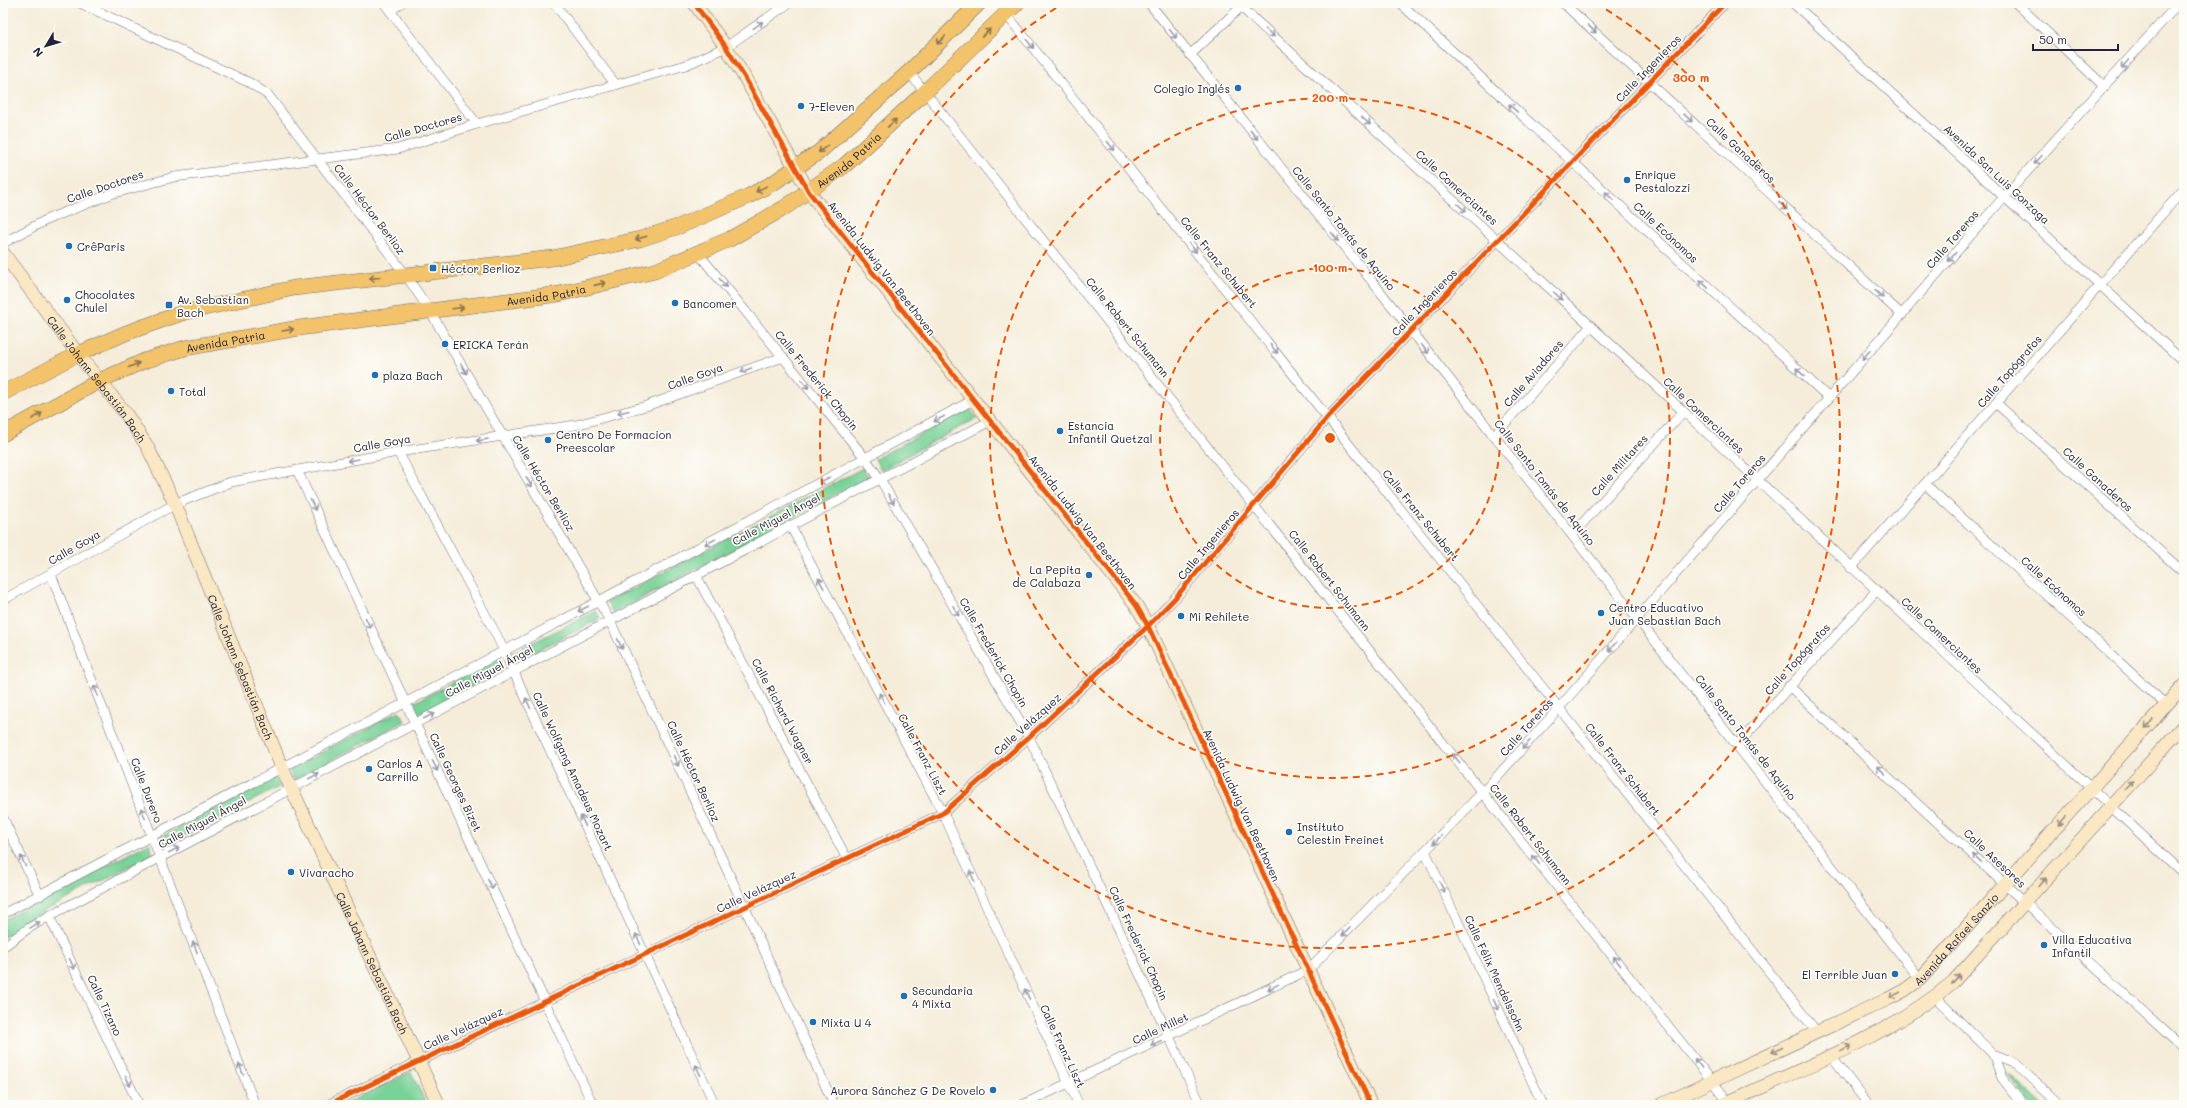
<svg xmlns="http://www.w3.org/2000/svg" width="2187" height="1108" font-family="Mali,sans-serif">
	<rect width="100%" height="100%" fill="#fdfcf7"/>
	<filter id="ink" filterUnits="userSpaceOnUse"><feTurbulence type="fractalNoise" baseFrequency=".025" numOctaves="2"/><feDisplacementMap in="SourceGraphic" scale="8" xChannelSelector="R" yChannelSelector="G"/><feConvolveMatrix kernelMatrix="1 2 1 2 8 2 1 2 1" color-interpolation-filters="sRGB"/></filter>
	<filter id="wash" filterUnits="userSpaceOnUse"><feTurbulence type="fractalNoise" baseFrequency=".012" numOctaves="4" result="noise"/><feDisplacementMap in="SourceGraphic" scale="16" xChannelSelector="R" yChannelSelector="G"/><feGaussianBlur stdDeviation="0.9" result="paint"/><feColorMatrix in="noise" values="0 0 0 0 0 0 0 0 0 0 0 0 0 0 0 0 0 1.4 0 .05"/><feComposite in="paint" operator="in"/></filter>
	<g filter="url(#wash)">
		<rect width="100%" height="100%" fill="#f5edda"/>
		<g fill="#79d297" stroke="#4e7a69">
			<polygon points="969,408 977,418 881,470 875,459"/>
			<polygon points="863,468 869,477 614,613 606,602"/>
			<polygon points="596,611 600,619 516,661 512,653"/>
			<polygon points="497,658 503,669 416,716 410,705"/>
			<polygon points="399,711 405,721 294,780 289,770"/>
			<polygon points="277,777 281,786 163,847 161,837"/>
			<polygon points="149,843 153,854 26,921 3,938 3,920"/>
			<polygon points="411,1072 427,1105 343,1105"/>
			<polygon points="2006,1072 2043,1105 2031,1105"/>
		</g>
	</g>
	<g filter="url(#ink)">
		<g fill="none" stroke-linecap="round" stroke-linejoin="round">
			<defs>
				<g id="street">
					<polyline points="80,3 250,83 268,95 405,274 430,311 610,621 745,908 834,1105"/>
					<polyline points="384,3 477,124"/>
					<polyline points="554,3 616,85"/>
					<polyline points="1149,3 1411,330 1920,979"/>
					<polyline points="1400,3 1829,398"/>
					<polyline points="1563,3 1902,315"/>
					<polyline points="1793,3 2184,362"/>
					<polyline points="2016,3 2105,87"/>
					<polyline points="1241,7 1591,326 2184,874"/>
					<polyline points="390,11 401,3"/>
					<polyline points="1006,14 1817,1032"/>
					<polyline points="1190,55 1245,3"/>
					<polyline points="909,72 1731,1105"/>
					<polyline points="3,243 48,219 111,194 174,177 398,149 477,124 686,65 726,47 789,3"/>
					<polyline points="698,253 865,458 880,479 1029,737 1201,1105"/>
					<polyline points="1996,403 2184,573"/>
					<polyline points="1494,436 1591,326"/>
					<polyline points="398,452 497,636 715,1105"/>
					<polyline points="297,470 593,1105"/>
					<polyline points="1925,484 2166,705"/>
					<polyline points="790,525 943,813 1079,1105"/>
					<polyline points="1572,535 1683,412"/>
					<polyline points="1851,568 2184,189"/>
					<polyline points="51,574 255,1105"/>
					<polyline points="696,575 847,859"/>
					<polyline points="3,600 175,504 231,482 398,452 576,425 646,406 783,357"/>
					<polyline points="1789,686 2184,1049"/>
					<polyline points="1737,745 1876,591"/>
					<polyline points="3,818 40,896"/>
					<polyline points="1425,851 1543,1105"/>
					<polyline points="3,914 599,601 973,400"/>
					<polyline points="49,916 139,1105"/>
					<polyline points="3,947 26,930 49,916 990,421"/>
					<polyline points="1935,997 1993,1054 2002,1078 2023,1105"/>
					<polyline points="1993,1054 2016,1063 2060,1105"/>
					<polyline points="1830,1055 1869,1105"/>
					<polyline points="327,1105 943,813 1029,737 1148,626 1176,597 1328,417 1725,3"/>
					<polyline points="1022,1105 1308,970 1483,792 1559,708 2004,197 2179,3"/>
				</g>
				<g id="secondary">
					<polyline points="694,3 726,47 745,78 809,192 1136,605 1148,626 1371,1105"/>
					<path id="s1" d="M3 253 78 354 126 414 147 446 175 504 282 768 439 1105"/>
					<path id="s2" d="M1661 1105 1888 999 1905 990 1920 979 2184 685"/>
					<path d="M1722 1105C1800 1069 1886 1038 1953 982L2184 725"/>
				</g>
				<g id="primary">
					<polyline points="3,393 78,354 126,333 182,313 294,288 553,258 640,239 680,226 747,197 773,183 819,152 909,72 979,3"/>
					<path id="s3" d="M3 434 99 381 144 361 185 348 299 328 559 294 655 271 730 239 784 208 844 166 925 92 1017 3"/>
				</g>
			</defs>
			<use href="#street" stroke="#6c6973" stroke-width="10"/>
			<use href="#secondary" stroke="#6c6973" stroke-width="14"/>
			<use href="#primary" stroke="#6c6973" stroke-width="16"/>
			<use href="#street" stroke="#fff" stroke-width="9"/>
			<use href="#secondary" stroke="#fae7c3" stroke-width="13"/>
			<use href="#primary" stroke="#f2c36a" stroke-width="15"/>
			<defs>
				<g id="cycleway">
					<polyline points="694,3 726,47 745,78 809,192 1136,605 1148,626 1371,1105"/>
					<polyline points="327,1105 943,813 1029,737 1148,626 1176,597 1328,417 1725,3"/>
				</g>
			</defs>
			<use href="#cycleway" stroke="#fdfcf7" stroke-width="8"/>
			<use href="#cycleway" stroke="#e8590c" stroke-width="5"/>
		</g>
		<defs><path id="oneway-shaft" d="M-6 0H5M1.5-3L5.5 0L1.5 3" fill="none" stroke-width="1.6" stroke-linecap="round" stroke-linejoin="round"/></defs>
		<g stroke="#9c9ca7">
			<use href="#oneway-shaft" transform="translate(758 25) rotate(-36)"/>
			<use href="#oneway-shaft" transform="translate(1592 29) rotate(43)"/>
			<use href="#oneway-shaft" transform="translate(1270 33) rotate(42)"/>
			<use href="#oneway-shaft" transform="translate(1173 34) rotate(52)"/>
			<use href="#oneway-shaft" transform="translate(1030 44) rotate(51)"/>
			<use href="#oneway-shaft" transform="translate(2125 64) rotate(131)"/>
			<use href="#oneway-shaft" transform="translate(1513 108) rotate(-137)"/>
			<use href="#oneway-shaft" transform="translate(1688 118) rotate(43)"/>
			<use href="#oneway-shaft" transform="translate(1366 121) rotate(42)"/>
			<use href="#oneway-shaft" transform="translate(1254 135) rotate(51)"/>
			<use href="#oneway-shaft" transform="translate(1111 146) rotate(51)"/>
			<use href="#oneway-shaft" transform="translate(2038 160) rotate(132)"/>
			<use href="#oneway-shaft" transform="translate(1609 196) rotate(-137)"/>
			<use href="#oneway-shaft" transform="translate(1783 206) rotate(43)"/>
			<use href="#oneway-shaft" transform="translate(1462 208) rotate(42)"/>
			<use href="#oneway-shaft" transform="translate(1335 237) rotate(51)"/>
			<use href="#oneway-shaft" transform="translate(1193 248) rotate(51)"/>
			<use href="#oneway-shaft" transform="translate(1952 257) rotate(131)"/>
			<use href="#oneway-shaft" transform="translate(723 283) rotate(51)"/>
			<use href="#oneway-shaft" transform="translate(1704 284) rotate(-137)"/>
			<use href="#oneway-shaft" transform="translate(1879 294) rotate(43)"/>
			<use href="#oneway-shaft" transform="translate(1558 296) rotate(42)"/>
			<use href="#oneway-shaft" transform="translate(1274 349) rotate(51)"/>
			<use href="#oneway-shaft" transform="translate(1425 349) rotate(52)"/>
			<use href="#oneway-shaft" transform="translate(1866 355) rotate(131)"/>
			<use href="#oneway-shaft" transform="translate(464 369) rotate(60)"/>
			<use href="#oneway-shaft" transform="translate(746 370) rotate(160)"/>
			<use href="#oneway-shaft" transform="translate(1800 372) rotate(-137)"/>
			<use href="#oneway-shaft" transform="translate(805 384) rotate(51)"/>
			<use href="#oneway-shaft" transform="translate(623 412) rotate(166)"/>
			<use href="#oneway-shaft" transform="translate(939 419) rotate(152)"/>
			<use href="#oneway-shaft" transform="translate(482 440) rotate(172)"/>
			<use href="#oneway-shaft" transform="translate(353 460) rotate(170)"/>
			<use href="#oneway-shaft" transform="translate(824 480) rotate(152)"/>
			<use href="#oneway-shaft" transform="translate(529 482) rotate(59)"/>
			<use href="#oneway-shaft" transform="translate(891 499) rotate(60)"/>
			<use href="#oneway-shaft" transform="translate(313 505) rotate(65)"/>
			<use href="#oneway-shaft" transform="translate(710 542) rotate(152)"/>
			<use href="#oneway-shaft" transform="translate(821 583) rotate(-118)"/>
			<use href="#oneway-shaft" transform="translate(583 609) rotate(152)"/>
			<use href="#oneway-shaft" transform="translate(956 611) rotate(60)"/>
			<use href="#oneway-shaft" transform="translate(368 623) rotate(65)"/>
			<use href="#oneway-shaft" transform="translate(620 644) rotate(65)"/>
			<use href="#oneway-shaft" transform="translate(1612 647) rotate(131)"/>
			<use href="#oneway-shaft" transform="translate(96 691) rotate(-111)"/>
			<use href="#oneway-shaft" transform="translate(882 698) rotate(-118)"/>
			<use href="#oneway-shaft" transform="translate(528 703) rotate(-115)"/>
			<use href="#oneway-shaft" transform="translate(429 716) rotate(-28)"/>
			<use href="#oneway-shaft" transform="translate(1526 745) rotate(132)"/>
			<use href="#oneway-shaft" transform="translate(1456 758) rotate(-128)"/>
			<use href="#oneway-shaft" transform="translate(676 761) rotate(65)"/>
			<use href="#oneway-shaft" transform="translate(435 766) rotate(65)"/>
			<use href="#oneway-shaft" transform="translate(1881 770) rotate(-137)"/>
			<use href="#oneway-shaft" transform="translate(314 776) rotate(-28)"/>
			<use href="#oneway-shaft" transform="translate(143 813) rotate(-111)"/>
			<use href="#oneway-shaft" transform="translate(583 821) rotate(-115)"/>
			<use href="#oneway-shaft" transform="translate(1437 840) rotate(134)"/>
			<use href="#oneway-shaft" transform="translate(174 850) rotate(-28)"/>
			<use href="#oneway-shaft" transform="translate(1977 858) rotate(-137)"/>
			<use href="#oneway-shaft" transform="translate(1536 860) rotate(-128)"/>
			<use href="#oneway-shaft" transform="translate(23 861) rotate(-115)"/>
			<use href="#oneway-shaft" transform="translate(972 876) rotate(-115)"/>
			<use href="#oneway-shaft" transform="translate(490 884) rotate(65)"/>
			<use href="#oneway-shaft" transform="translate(1442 887) rotate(65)"/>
			<use href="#oneway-shaft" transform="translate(35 925) rotate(-31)"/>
			<use href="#oneway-shaft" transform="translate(1346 932) rotate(134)"/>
			<use href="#oneway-shaft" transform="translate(638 939) rotate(-115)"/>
			<use href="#oneway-shaft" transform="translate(195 947) rotate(-111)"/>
			<use href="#oneway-shaft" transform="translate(1617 961) rotate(-128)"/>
			<use href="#oneway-shaft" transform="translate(72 964) rotate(65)"/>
			<use href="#oneway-shaft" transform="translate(1273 987) rotate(154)"/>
			<use href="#oneway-shaft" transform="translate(1027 994) rotate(-115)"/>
			<use href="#oneway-shaft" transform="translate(1496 1005) rotate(65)"/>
			<use href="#oneway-shaft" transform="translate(1156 1043) rotate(155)"/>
			<use href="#oneway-shaft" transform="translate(1698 1063) rotate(-128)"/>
			<use href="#oneway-shaft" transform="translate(241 1069) rotate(-111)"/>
			<use href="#oneway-shaft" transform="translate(698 1070) rotate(-115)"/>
			<use href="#oneway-shaft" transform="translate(128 1081) rotate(65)"/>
		</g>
		<g stroke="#8a7252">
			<use href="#oneway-shaft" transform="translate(986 33) rotate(-44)"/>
			<use href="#oneway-shaft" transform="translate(941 40) rotate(136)"/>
			<use href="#oneway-shaft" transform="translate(892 123) rotate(-43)"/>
			<use href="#oneway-shaft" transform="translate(823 149) rotate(141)"/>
			<use href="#oneway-shaft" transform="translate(761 189) rotate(151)"/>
			<use href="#oneway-shaft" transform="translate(641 238) rotate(164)"/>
			<use href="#oneway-shaft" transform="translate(375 278) rotate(173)"/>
			<use href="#oneway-shaft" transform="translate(600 284) rotate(-13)"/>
			<use href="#oneway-shaft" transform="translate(458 308) rotate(-7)"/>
			<use href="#oneway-shaft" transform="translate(288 330) rotate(-10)"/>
			<use href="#oneway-shaft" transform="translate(134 365) rotate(-24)"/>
			<use href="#oneway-shaft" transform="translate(37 416) rotate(-31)"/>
		</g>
		<g stroke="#998e86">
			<use href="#oneway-shaft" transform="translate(2149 724) rotate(132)"/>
			<use href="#oneway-shaft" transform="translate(2129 785) rotate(-48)"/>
			<use href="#oneway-shaft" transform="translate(2062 821) rotate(132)"/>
			<use href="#oneway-shaft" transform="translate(2042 882) rotate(-48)"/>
			<use href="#oneway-shaft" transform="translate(1956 979) rotate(-47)"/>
			<use href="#oneway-shaft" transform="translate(1895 995) rotate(152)"/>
			<use href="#oneway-shaft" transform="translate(1846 1048) rotate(-26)"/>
			<use href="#oneway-shaft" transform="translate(1777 1050) rotate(155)"/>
		</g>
	</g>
	<g fill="none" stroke="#e8590c" stroke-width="2" stroke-dasharray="7 5">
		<circle cx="1330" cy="438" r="170"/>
		<circle cx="1330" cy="438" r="340"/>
		<path d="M1596 3A510 510 0 1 1 1064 3"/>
	</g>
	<g fill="#1f6fb2" stroke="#fdfcf7" stroke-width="1.5">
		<circle cx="1238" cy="88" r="4"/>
		<circle cx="801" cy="106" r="4"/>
		<circle cx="1627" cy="180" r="4"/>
		<circle cx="69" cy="246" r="4"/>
		<rect x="429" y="264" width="8" height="8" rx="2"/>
		<circle cx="67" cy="300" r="4"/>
		<circle cx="675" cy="303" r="4"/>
		<rect x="165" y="301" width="8" height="8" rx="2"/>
		<circle cx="445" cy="344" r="4"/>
		<circle cx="375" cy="375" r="4"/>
		<circle cx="171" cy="391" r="4"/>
		<circle cx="1060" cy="431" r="4"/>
		<circle cx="548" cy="440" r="4"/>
		<circle cx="1089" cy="575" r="4"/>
		<circle cx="1601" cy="613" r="4"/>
		<circle cx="1181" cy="616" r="4"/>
		<circle cx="369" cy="769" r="4"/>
		<circle cx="1289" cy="832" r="4"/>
		<circle cx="291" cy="872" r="4"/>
		<circle cx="2044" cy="945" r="4"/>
		<circle cx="1895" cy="974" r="4"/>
		<circle cx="904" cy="996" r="4"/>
		<circle cx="813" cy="1022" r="4"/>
		<circle cx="993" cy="1090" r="4"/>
	</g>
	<g text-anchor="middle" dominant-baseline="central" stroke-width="3.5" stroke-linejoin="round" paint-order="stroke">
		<g font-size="11" fill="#22223b" stroke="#fdfcf7">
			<text transform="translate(1648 68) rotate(-46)">Calle Ingenieros</text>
			<text transform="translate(423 127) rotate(-16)">Calle Doctores</text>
			<text transform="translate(1741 150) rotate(43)">Calle Ganaderos</text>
			<text stroke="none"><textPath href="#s3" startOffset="903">Avenida Patria</textPath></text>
			<text transform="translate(1997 174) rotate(43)">Avenida San Luis Gonzaga</text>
			<text transform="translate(105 186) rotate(-19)">Calle Doctores</text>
			<text transform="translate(1457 187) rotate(42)">Calle Comerciantes</text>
			<text transform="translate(370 209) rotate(53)">Calle Héctor Berlioz</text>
			<text transform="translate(1344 228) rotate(51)">Calle Santo Tomás de Aquino</text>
			<text transform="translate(1666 232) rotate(43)">Calle Ecónomos</text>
			<text transform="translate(1952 239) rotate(-49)">Calle Toreros</text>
			<text transform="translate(1219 262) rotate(51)">Calle Franz Schubert</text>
			<text transform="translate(882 268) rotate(52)">Avenida Ludwig Van Beethoven</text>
			<text stroke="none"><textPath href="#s3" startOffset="567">Avenida Patria</textPath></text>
			<text transform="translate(1424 302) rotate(-46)">Calle Ingenieros</text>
			<text transform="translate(1128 327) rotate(51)">Calle Robert Schumann</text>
			<text stroke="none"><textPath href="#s3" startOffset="243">Avenida Patria</textPath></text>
			<text transform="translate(2009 371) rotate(-49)">Calle Topógrafos</text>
			<text transform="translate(1533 373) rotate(-49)">Calle Aviadores</text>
			<text transform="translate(695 376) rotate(-20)">Calle Goya</text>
			<text stroke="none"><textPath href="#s1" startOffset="157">Calle Johann Sebastián Bach</textPath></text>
			<text transform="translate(817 380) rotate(51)">Calle Frederick Chopin</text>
			<text transform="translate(1704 415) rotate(43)">Calle Comerciantes</text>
			<text transform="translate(382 443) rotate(-10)">Calle Goya</text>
			<text transform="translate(1619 465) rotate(-48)">Calle Militares</text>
			<text transform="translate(2098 479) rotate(42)">Calle Ganaderos</text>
			<text transform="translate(1545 482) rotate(52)">Calle Santo Tomás de Aquino</text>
			<text transform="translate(544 483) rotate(59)">Calle Héctor Berlioz</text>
			<text transform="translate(1739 483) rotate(-49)">Calle Toreros</text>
			<text transform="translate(1421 515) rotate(51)">Calle Franz Schubert</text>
			<text transform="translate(776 519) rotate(-28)">Calle Miguel Ángel</text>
			<text transform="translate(1083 522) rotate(52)">Avenida Ludwig Van Beethoven</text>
			<text transform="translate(1208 544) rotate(-50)">Calle Ingenieros</text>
			<text transform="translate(74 547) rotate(-30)">Calle Goya</text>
			<text transform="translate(1330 580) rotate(52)">Calle Robert Schumann</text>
			<text transform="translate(2054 586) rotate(42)">Calle Ecónomos</text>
			<text transform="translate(1942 635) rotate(43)">Calle Comerciantes</text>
			<text transform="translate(994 652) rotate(60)">Calle Frederick Chopin</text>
			<text transform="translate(1797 659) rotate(-48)">Calle Topógrafos</text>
			<text stroke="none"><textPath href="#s1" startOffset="481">Calle Johann Sebastián Bach</textPath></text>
			<text transform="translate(489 671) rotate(-28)">Calle Miguel Ángel</text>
			<text transform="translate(783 711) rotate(62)">Calle Richard Wagner</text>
			<text transform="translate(1027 724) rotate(-42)">Calle Velázquez</text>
			<text transform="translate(1526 727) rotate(-48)">Calle Toreros</text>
			<text transform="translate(1746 737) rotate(52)">Calle Santo Tomás de Aquino</text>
			<text transform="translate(923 754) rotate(62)">Calle Franz Liszt</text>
			<text transform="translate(1623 769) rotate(52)">Calle Franz Schubert</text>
			<text transform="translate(573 771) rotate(65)">Calle Wolfgang Amadeus Mozart</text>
			<text transform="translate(694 771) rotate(65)">Calle Héctor Berlioz</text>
			<text transform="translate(456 782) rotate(65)">Calle Georges Bizet</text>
			<text transform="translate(147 790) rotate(69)">Calle Durero</text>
			<text transform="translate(1242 805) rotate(65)">Avenida Ludwig Van Beethoven</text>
			<text transform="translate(202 822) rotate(-28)">Calle Miguel Ángel</text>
			<text transform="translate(1531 834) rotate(52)">Calle Robert Schumann</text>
			<text transform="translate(1995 858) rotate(43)">Calle Asesores</text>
			<text transform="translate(756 891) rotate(-25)">Calle Velázquez</text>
			<text stroke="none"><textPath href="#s2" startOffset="342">Avenida Rafael Sanzio</textPath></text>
			<text transform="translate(1139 943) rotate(65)">Calle Frederick Chopin</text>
			<text stroke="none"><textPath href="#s1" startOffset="805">Calle Johann Sebastián Bach</textPath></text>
			<text transform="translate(1495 973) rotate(65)">Calle Félix Mendelssohn</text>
			<text transform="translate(105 1005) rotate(65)">Calle Tizano</text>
			<text transform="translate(463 1028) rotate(-25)">Calle Velázquez</text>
			<text transform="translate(1160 1028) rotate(-25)">Calle Millet</text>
			<text transform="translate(1063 1046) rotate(65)">Calle Franz Liszt</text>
		</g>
		<g font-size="11" fill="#22223b" stroke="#fdfcf7" text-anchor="start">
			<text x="1230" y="88" text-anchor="end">Colegio Inglés</text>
			<text x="809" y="106">7-Eleven</text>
			<text x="1635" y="174">Enrique<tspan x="1635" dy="13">Pestalozzi</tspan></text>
			<text x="77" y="246">CrêParis</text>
			<text x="441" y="268">Héctor Berlioz</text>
			<text x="75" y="294">Chocolates<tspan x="75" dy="13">Chulel</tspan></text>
			<text x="177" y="299">Av. Sebastian<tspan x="177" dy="13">Bach</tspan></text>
			<text x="683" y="303">Bancomer</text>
			<text x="453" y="344">ERICKA Terán</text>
			<text x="383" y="375">plaza Bach</text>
			<text x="179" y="391">Total</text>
			<text x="1068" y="425">Estancia<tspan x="1068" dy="13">Infantil Quetzal</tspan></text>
			<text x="556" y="434">Centro De Formacion<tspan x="556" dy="13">Preescolar</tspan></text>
			<text x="1081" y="569" text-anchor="end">La Pepita<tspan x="1081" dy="13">de Calabaza</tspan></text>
			<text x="1609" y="607">Centro Educativo<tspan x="1609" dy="13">Juan Sebastian Bach</tspan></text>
			<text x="1189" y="616">Mi Rehilete</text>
			<text x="377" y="763">Carlos A<tspan x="377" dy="13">Carrillo</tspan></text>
			<text x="1297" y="826">Instituto<tspan x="1297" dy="13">Celestin Freinet</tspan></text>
			<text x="299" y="872">Vivaracho</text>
			<text x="2052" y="939">Villa Educativa<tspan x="2052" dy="13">Infantil</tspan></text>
			<text x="1887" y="974" text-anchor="end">El Terrible Juan</text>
			<text x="912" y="990">Secundaria<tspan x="912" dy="13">4 Mixta</tspan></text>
			<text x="821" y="1022">Mixta U 4</text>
			<text x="985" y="1090" text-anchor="end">Aurora Sánchez G De Rovelo</text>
		</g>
	</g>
	<circle cx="1330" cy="438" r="6" fill="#e8590c" stroke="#fdfcf7" stroke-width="2"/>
	<g font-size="12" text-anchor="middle" font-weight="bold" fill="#e8590c" stroke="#fdfcf7" stroke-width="3.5" stroke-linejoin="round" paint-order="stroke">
		<text x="1691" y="82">300 m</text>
		<text x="1330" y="102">200 m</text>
		<text x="1330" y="272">100 m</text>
	</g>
	<rect width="2187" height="1108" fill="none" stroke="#fdfcf7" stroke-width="16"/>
	<g transform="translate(46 46) rotate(232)" stroke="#fdfcf7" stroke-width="3" paint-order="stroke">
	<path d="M0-3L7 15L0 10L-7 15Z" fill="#22223b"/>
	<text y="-6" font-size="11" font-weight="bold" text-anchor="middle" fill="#22223b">N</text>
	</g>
	<path d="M2033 44v6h85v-6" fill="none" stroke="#22223b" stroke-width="2"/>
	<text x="2039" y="44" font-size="12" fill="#22223b" stroke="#fdfcf7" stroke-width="3" paint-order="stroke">50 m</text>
</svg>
